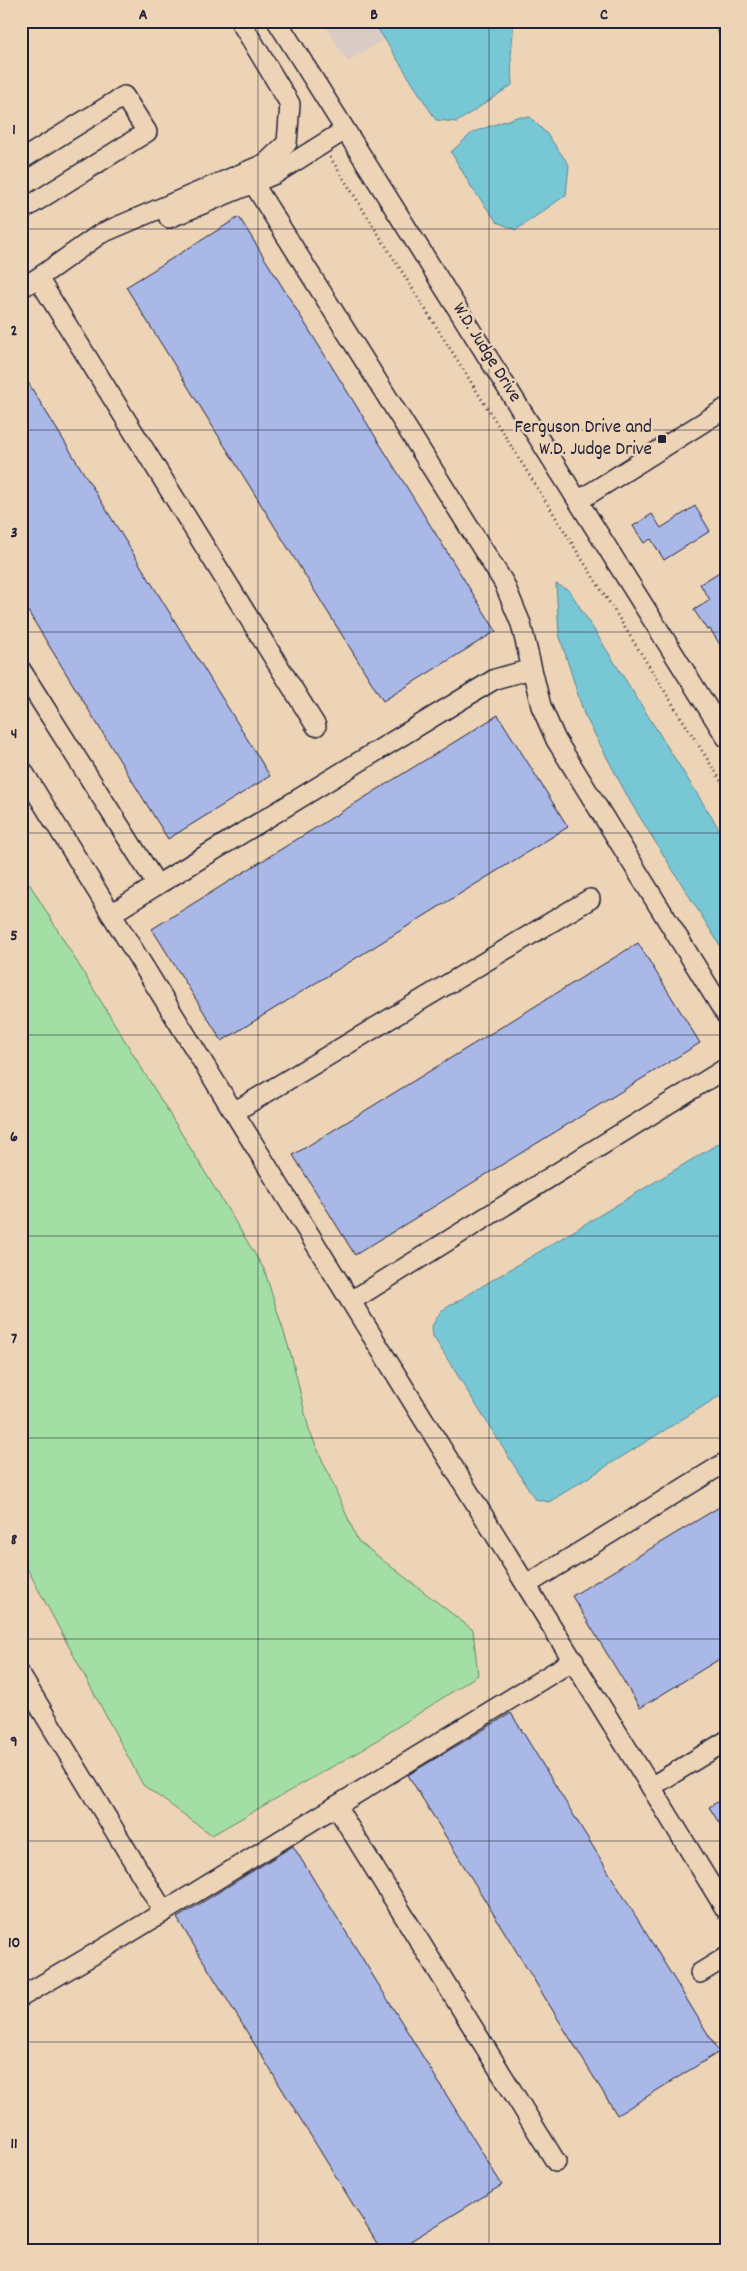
<svg xmlns="http://www.w3.org/2000/svg" width="747" height="2271" font-family="Dekko,sans-serif">
	<rect width="100%" height="100%" fill="#eed4b6"/>
	<filter id="ink" filterUnits="userSpaceOnUse"><feTurbulence type="fractalNoise" baseFrequency=".02" numOctaves="2"/><feDisplacementMap in="SourceGraphic" scale="10" xChannelSelector="R" yChannelSelector="G"/><feConvolveMatrix kernelMatrix="1 2 1 2 8 2 1 2 1" color-interpolation-filters="sRGB"/></filter>
	<g filter="url(#ink)">
		<polygon fill="#d9ccc5" points="322,21 413,21 348,62"/>
		<g fill="#a3dfa5" stroke="#628070">
			<polygon points="716,21 726,21 726,51 715,26"/>
			<polygon points="21,870 264,1269 292,1358 309,1430 358,1541 473,1630 478,1675 365,1748 212,1835 143,1785 21,1557"/>
		</g>
		<g fill="#78c7d4" stroke="#568597">
			<polygon points="373,21 514,21 511,55 512,85 457,122 436,120"/>
			<polygon points="517,117 530,117 547,134 569,165 566,195 516,230 497,222 472,188 451,152 473,132"/>
			<polygon points="556,584 569,590 726,840 726,955 631,803 584,714 559,634"/>
			<polygon points="726,1139 726,1392 549,1502 535,1499 433,1336 432,1326 441,1311"/>
		</g>
		<g fill="#a9b8e7" stroke="#22223b">
			<polygon points="239,217 496,631 383,701 126,287"/>
			<polygon points="21,371 270,776 168,839 21,600"/>
			<polygon points="695,506 710,531 664,560 651,539 644,543 633,526 652,514 661,528"/>
			<polygon points="721,571 726,579 726,654 710,629 707,630 694,610 710,600 700,584"/>
			<polygon points="498,715 568,827 222,1041 152,929"/>
			<polygon points="638,943 700,1043 355,1255 293,1155"/>
			<polygon points="726,1503 726,1655 640,1708 572,1596"/>
			<polygon points="511,1713 719,2052 617,2115 408,1775"/>
			<polygon points="726,1797 726,1834 709,1807"/>
			<polygon points="293,1846 502,2185 396,2250 381,2250 177,1918"/>
		</g>
		<g fill="none" stroke-linecap="round" stroke-linejoin="round">
			<defs>
				<g id="minor">
					<polyline points="240,21 290,104 287,143 266,163 100,234 38,278 316,726"/>
					<polyline points="277,21 726,737"/>
					<polyline points="21,160 124,96 147,132 21,211"/>
					<polyline points="253,183 504,583 521,624 541,706 556,740 726,1015"/>
					<polyline points="169,218 275,174 345,130"/>
					<polyline points="21,288 38,278"/>
					<polyline points="578,501 726,408"/>
					<polyline points="21,670 157,885 111,914"/>
					<polyline points="21,768 651,1787 726,1741"/>
					<polyline points="157,885 495,679 531,669"/>
					<polyline points="234,1112 590,899"/>
					<polyline points="351,1301 726,1068"/>
					<polyline points="528,1584 726,1462"/>
					<polyline points="21,1676 164,1912"/>
					<polyline points="651,1787 726,1910"/>
					<polyline points="336,1806 556,2162"/>
					<polyline points="700,1973 726,1957"/>
					<polyline points="21,1997 113,1943 574,1660"/>
				</g>
			</defs>
			<use href="#minor" stroke="#22223b" stroke-width="22"/>
			<polyline stroke="#22223b" stroke-width="3" stroke-dasharray="1 4" stroke-linecap="butt" points="330,157 726,789"/>
			<use href="#minor" stroke="#eed4b6" stroke-width="19"/>
		</g>
	</g>
	<path fill="none" stroke="#22223b" stroke-width="1" stroke-opacity="0.55" d="M258 21V2250M489 21V2250M21 229H726M21 430H726M21 632H726M21 833H726M21 1035H726M21 1236H726M21 1438H726M21 1639H726M21 1841H726M21 2042H726"/>
	<rect fill="#22223b" stroke="#eed4b6" stroke-width="2" x="657" y="434" width="10" height="10" rx="2.5"/>
	<g text-anchor="middle" dominant-baseline="central" stroke-width="5" stroke-linejoin="round" paint-order="stroke">
		<g font-size="19" fill="#22223b" stroke="#eed4b6">
			<text transform="translate(486 353) rotate(58)">W.D. Judge Drive</text>
		</g>
		<g font-size="19" fill="#22223b" stroke="#eed4b6" text-anchor="end">
			<text x="652" y="428">Ferguson Drive and<tspan x="652" dy="22">W.D. Judge Drive</tspan></text>
		</g>
	</g>
	<rect width="747" height="2271" fill="none" stroke="#eed4b6" stroke-width="55"/>
	<rect x="28" y="28" width="692" height="2216" fill="none" stroke="#22223b" stroke-width="2"/>
	<g font-size="16" text-anchor="middle" font-weight="bold" fill="#22223b">
		<text x="143" y="19">A</text>
		<text x="374" y="19">B</text>
		<text x="604" y="19">C</text>
		<text x="14" y="134">1</text>
		<text x="14" y="335">2</text>
		<text x="14" y="537">3</text>
		<text x="14" y="738">4</text>
		<text x="14" y="940">5</text>
		<text x="14" y="1141">6</text>
		<text x="14" y="1343">7</text>
		<text x="14" y="1544">8</text>
		<text x="14" y="1746">9</text>
		<text x="14" y="1947">10</text>
		<text x="14" y="2148">11</text>
	</g>
</svg>
